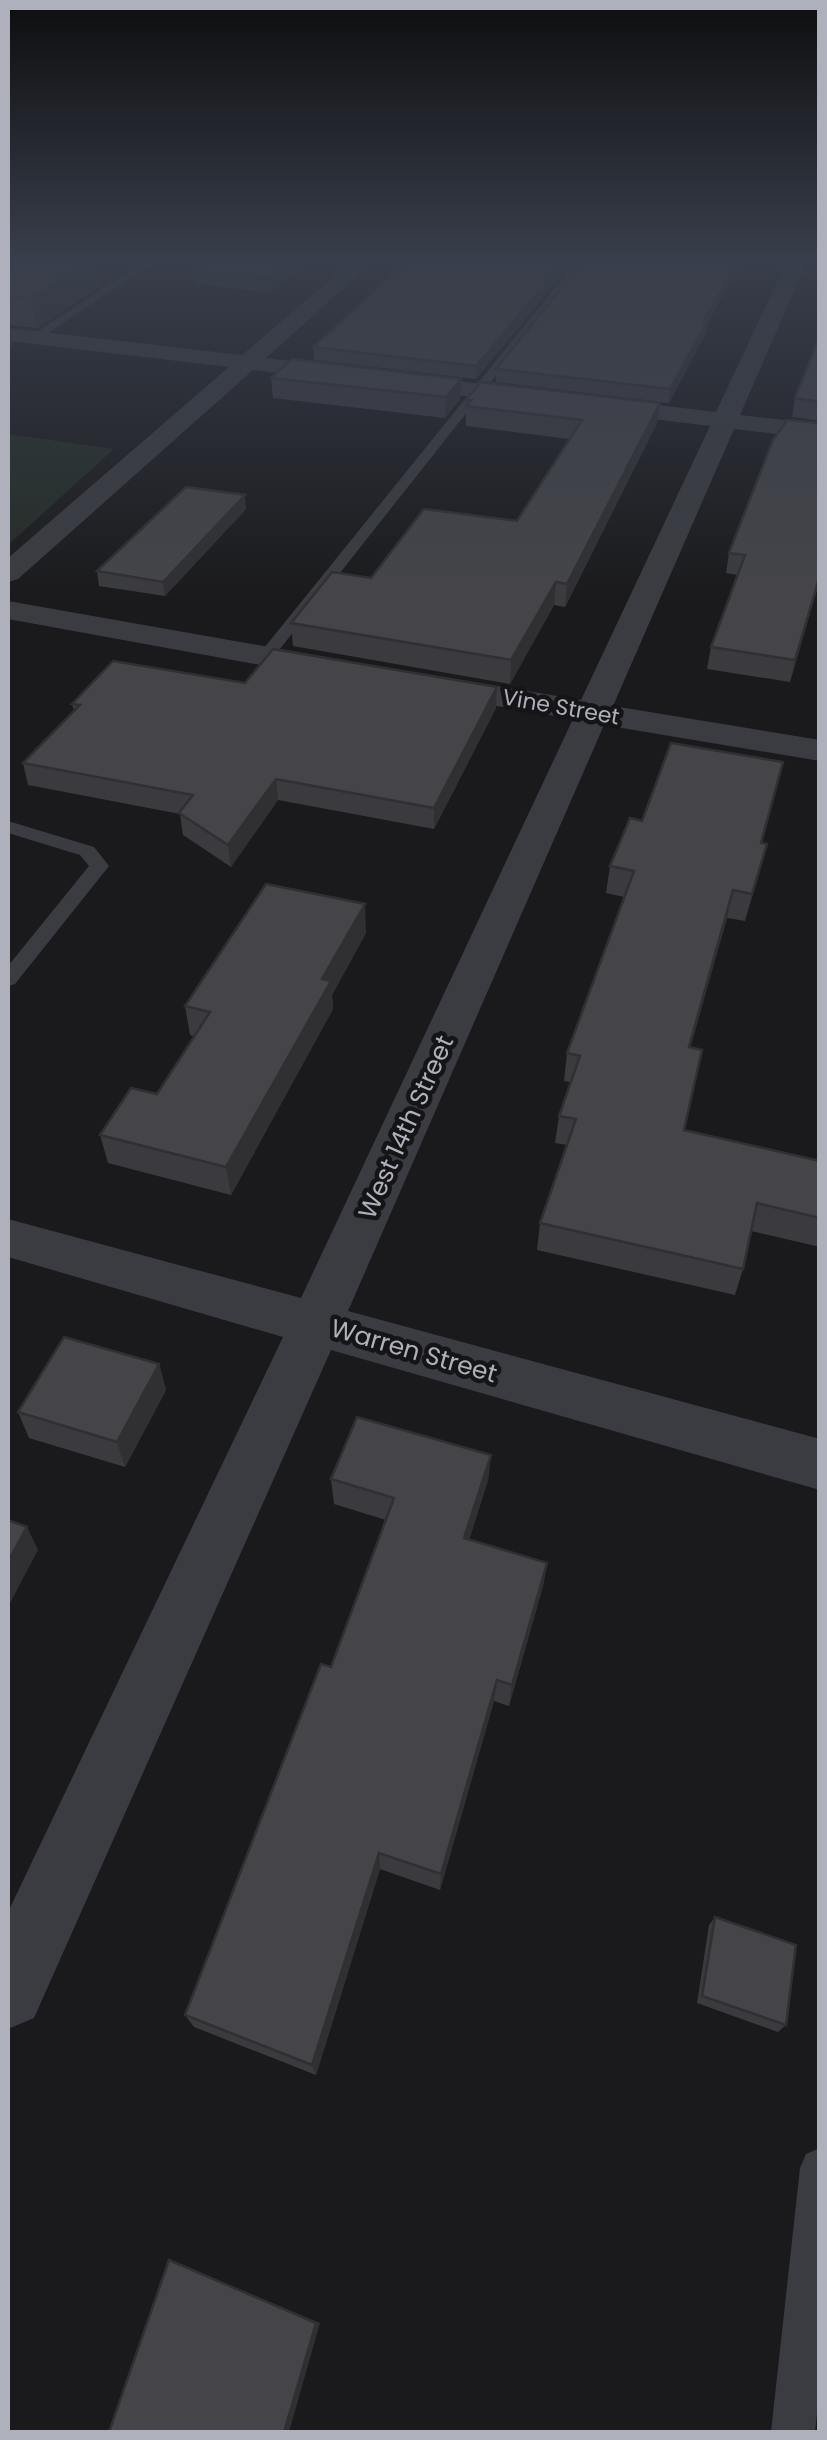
<svg xmlns="http://www.w3.org/2000/svg" width="827" height="2440" font-family="Poppins,sans-serif">
	<rect width="100%" height="100%" fill="#1a1a1c"/>
	<polygon fill="#242c26" points="8,434 114,449 8,545"/>
	<g fill="none" stroke-linecap="round" stroke-linejoin="round">
		<g fill="#3b3c41" fill-rule="evenodd">
			<polygon points="148,259 159,259 39,339 29,337"/>
			<polygon points="578,259 588,259 272,659 260,659 260,653"/>
			<polygon points="8,821 94,847 109,866 15,984 8,986 8,966 89,866 80,855 8,833"/>
			<polygon points="820,2148 820,2385 815,2432 771,2432 800,2168 806,2154"/>
		</g>
		<g fill="#3b3c41" fill-rule="evenodd">
			<polygon points="355,259 376,259 266,358 716,412 788,259 808,259 740,415 820,424 820,439 734,429 613,706 820,740 820,761 604,725 348,1311 820,1439 820,1490 331,1350 34,2018 8,2029 8,1912 283,1337 8,1257 8,1219 301,1298 573,719 431,695 419,692 414,685 419,678 431,675 581,700 710,426 253,370 18,579 8,582 8,558 229,367 8,341 8,328 242,355"/>
			<polygon points="8,601 332,658 343,661 348,668 343,675 332,678 8,619"/>
		</g>
	</g>
	<g fill="#3b3b3f">
		<polygon points="8,259 95,259 100,286 37,328 9,325 13,345 8,349"/>
		<polygon points="209,259 313,259 271,292 194,284 192,271"/>
		<polygon points="410,259 575,259 476,379 314,360 313,347"/>
		<polygon points="585,259 743,259 708,322 706,333 669,403 496,382 496,369"/>
		<polygon points="820,335 820,421 792,417 795,398"/>
		<polygon points="271,378 461,379 460,399 445,418 273,398"/>
		<polygon points="466,400 660,403 657,423 565,607 554,605 510,684 293,646 291,623 371,578 517,521 569,439 466,426"/>
		<polygon points="820,423 820,579 790,682 707,669 711,647 738,575 726,573 729,553"/>
		<polygon points="246,509 165,596 99,586 97,571"/>
		<polygon points="245,683 496,708 434,829 278,800 231,867 183,835 180,814 28,785 23,763 74,711 72,704"/>
		<polygon points="783,762 762,843 767,844 745,921 727,918 690,1047 684,1130 820,1161 820,1247 751,1231 743,1269 735,1295 537,1250 540,1223 567,1145 555,1143 559,1116 570,1082 564,1081 567,1053 624,897 606,893 610,866 642,821"/>
		<polygon points="366,933 332,995 333,1009 231,1195 108,1163 100,1135 157,1094 194,1036 190,1035 185,1006"/>
		<polygon points="159,1364 166,1390 125,1467 29,1438 18,1412"/>
		<polygon points="491,1455 488,1480 469,1540 547,1563 543,1586 509,1706 494,1701 440,1890 380,1869 316,2075 194,2027 185,2015 331,1667 386,1520 334,1504 331,1479"/>
		<polygon points="715,1917 786,2025 778,2032 697,2003 709,1925"/>
	</g>
	<g fill="#303033">
		<polygon points="95,259 100,286 37,328 31,298"/>
		<polygon points="296,259 313,259 271,292 270,279"/>
		<polygon points="566,259 575,259 476,379 476,366"/>
		<polygon points="738,259 743,259 708,322 706,333 669,403 670,389 704,320"/>
		<polygon points="8,317 13,345 8,349"/>
		<polygon points="461,379 460,399 445,418 446,397"/>
		<polygon points="660,403 657,423 565,607 567,584"/>
		<polygon points="245,495 246,509 165,596 163,582"/>
		<polygon points="820,575 820,579 790,682 795,660"/>
		<polygon points="556,582 554,605 510,684 511,660"/>
		<polygon points="497,687 496,708 434,829 434,808"/>
		<polygon points="276,779 278,800 231,867 228,845"/>
		<polygon points="767,844 760,871 745,921 752,894"/>
		<polygon points="733,890 727,918 683,1074 689,1047"/>
		<polygon points="365,904 366,933 332,995 333,1009 231,1195 226,1167 322,979"/>
		<polygon points="159,1364 166,1390 125,1467 117,1442"/>
		<polygon points="491,1455 488,1480 462,1562 464,1538"/>
		<polygon points="27,1527 38,1550 8,1607 8,1561"/>
		<polygon points="547,1563 543,1586 509,1706 512,1685"/>
		<polygon points="497,1680 494,1701 440,1890 441,1874"/>
		<polygon points="379,1853 380,1869 316,2075 312,2065"/>
		<polygon points="169,2260 320,2323 289,2432 284,2432"/>
	</g>
	<g fill="#454549" stroke="#303033" stroke-width="2.5">
		<polygon points="8,259 94,259 31,298 8,296"/>
		<polygon points="209,259 296,259 270,279 192,271"/>
		<polygon points="410,259 566,259 476,366 313,347"/>
		<polygon points="585,259 738,259 704,320 708,320 670,389 496,369"/>
		<polygon points="820,335 820,402 795,398"/>
		<polygon points="292,359 461,379 446,397 271,378"/>
		<polygon points="481,382 660,403 567,584 556,582 511,660 291,623 332,572 371,578 424,509 517,521 582,420 466,406 471,400 466,400"/>
		<polygon points="787,420 820,423 820,575 795,660 711,647 745,555 729,553 773,440"/>
		<polygon points="186,487 245,495 163,582 97,571"/>
		<polygon points="273,649 497,687 434,808 276,779 228,845 179,813 193,795 23,763 80,705 72,704 113,661 245,683"/>
		<polygon points="671,743 783,762 761,843 767,844 752,894 733,890 689,1047 702,1050 684,1130 820,1161 820,1218 757,1203 743,1269 540,1223 576,1119 559,1116 580,1056 567,1053 634,871 610,866 630,818 642,821"/>
		<polygon points="266,884 365,904 322,979 331,981 226,1167 100,1135 131,1088 157,1094 210,1012 185,1006"/>
		<polygon points="64,1337 159,1364 117,1442 18,1412"/>
		<polygon points="357,1417 491,1455 464,1538 547,1563 512,1685 497,1680 441,1874 379,1853 312,2065 185,2015 321,1664 331,1667 394,1498 331,1479"/>
		<polygon points="8,1520 27,1527 8,1561"/>
		<polygon points="715,1917 796,1945 786,2025 702,1996"/>
		<polygon points="169,2260 316,2323 284,2432 109,2432"/>
	</g>
	<linearGradient id="sky" x2="0" y2="1"><stop stop-color="#0e0e0f"/><stop offset="0.43" stop-color="#383e4b"/><stop offset="1" stop-color="#383e4b" stop-opacity="0"/></linearGradient>
	<rect width="827" height="600" fill="url(#sky)"/>
	<g text-anchor="middle" dominant-baseline="central" stroke-width="9" stroke-linejoin="round" paint-order="stroke">
		<g font-size="22" fill="#aeb0bb" stroke="#151517">
			<text transform="translate(561 707) rotate(10)">Vine Street</text>
		</g>
		<g font-size="25" fill="#aeb0bb" stroke="#151517">
			<text transform="translate(406 1127) rotate(-66)">West 14th Street</text>
			<text transform="translate(414 1351) rotate(16)">Warren Street</text>
		</g>
	</g>
	<rect width="827" height="2440" fill="none" stroke="#aeb0bb" stroke-width="20"/>
</svg>
